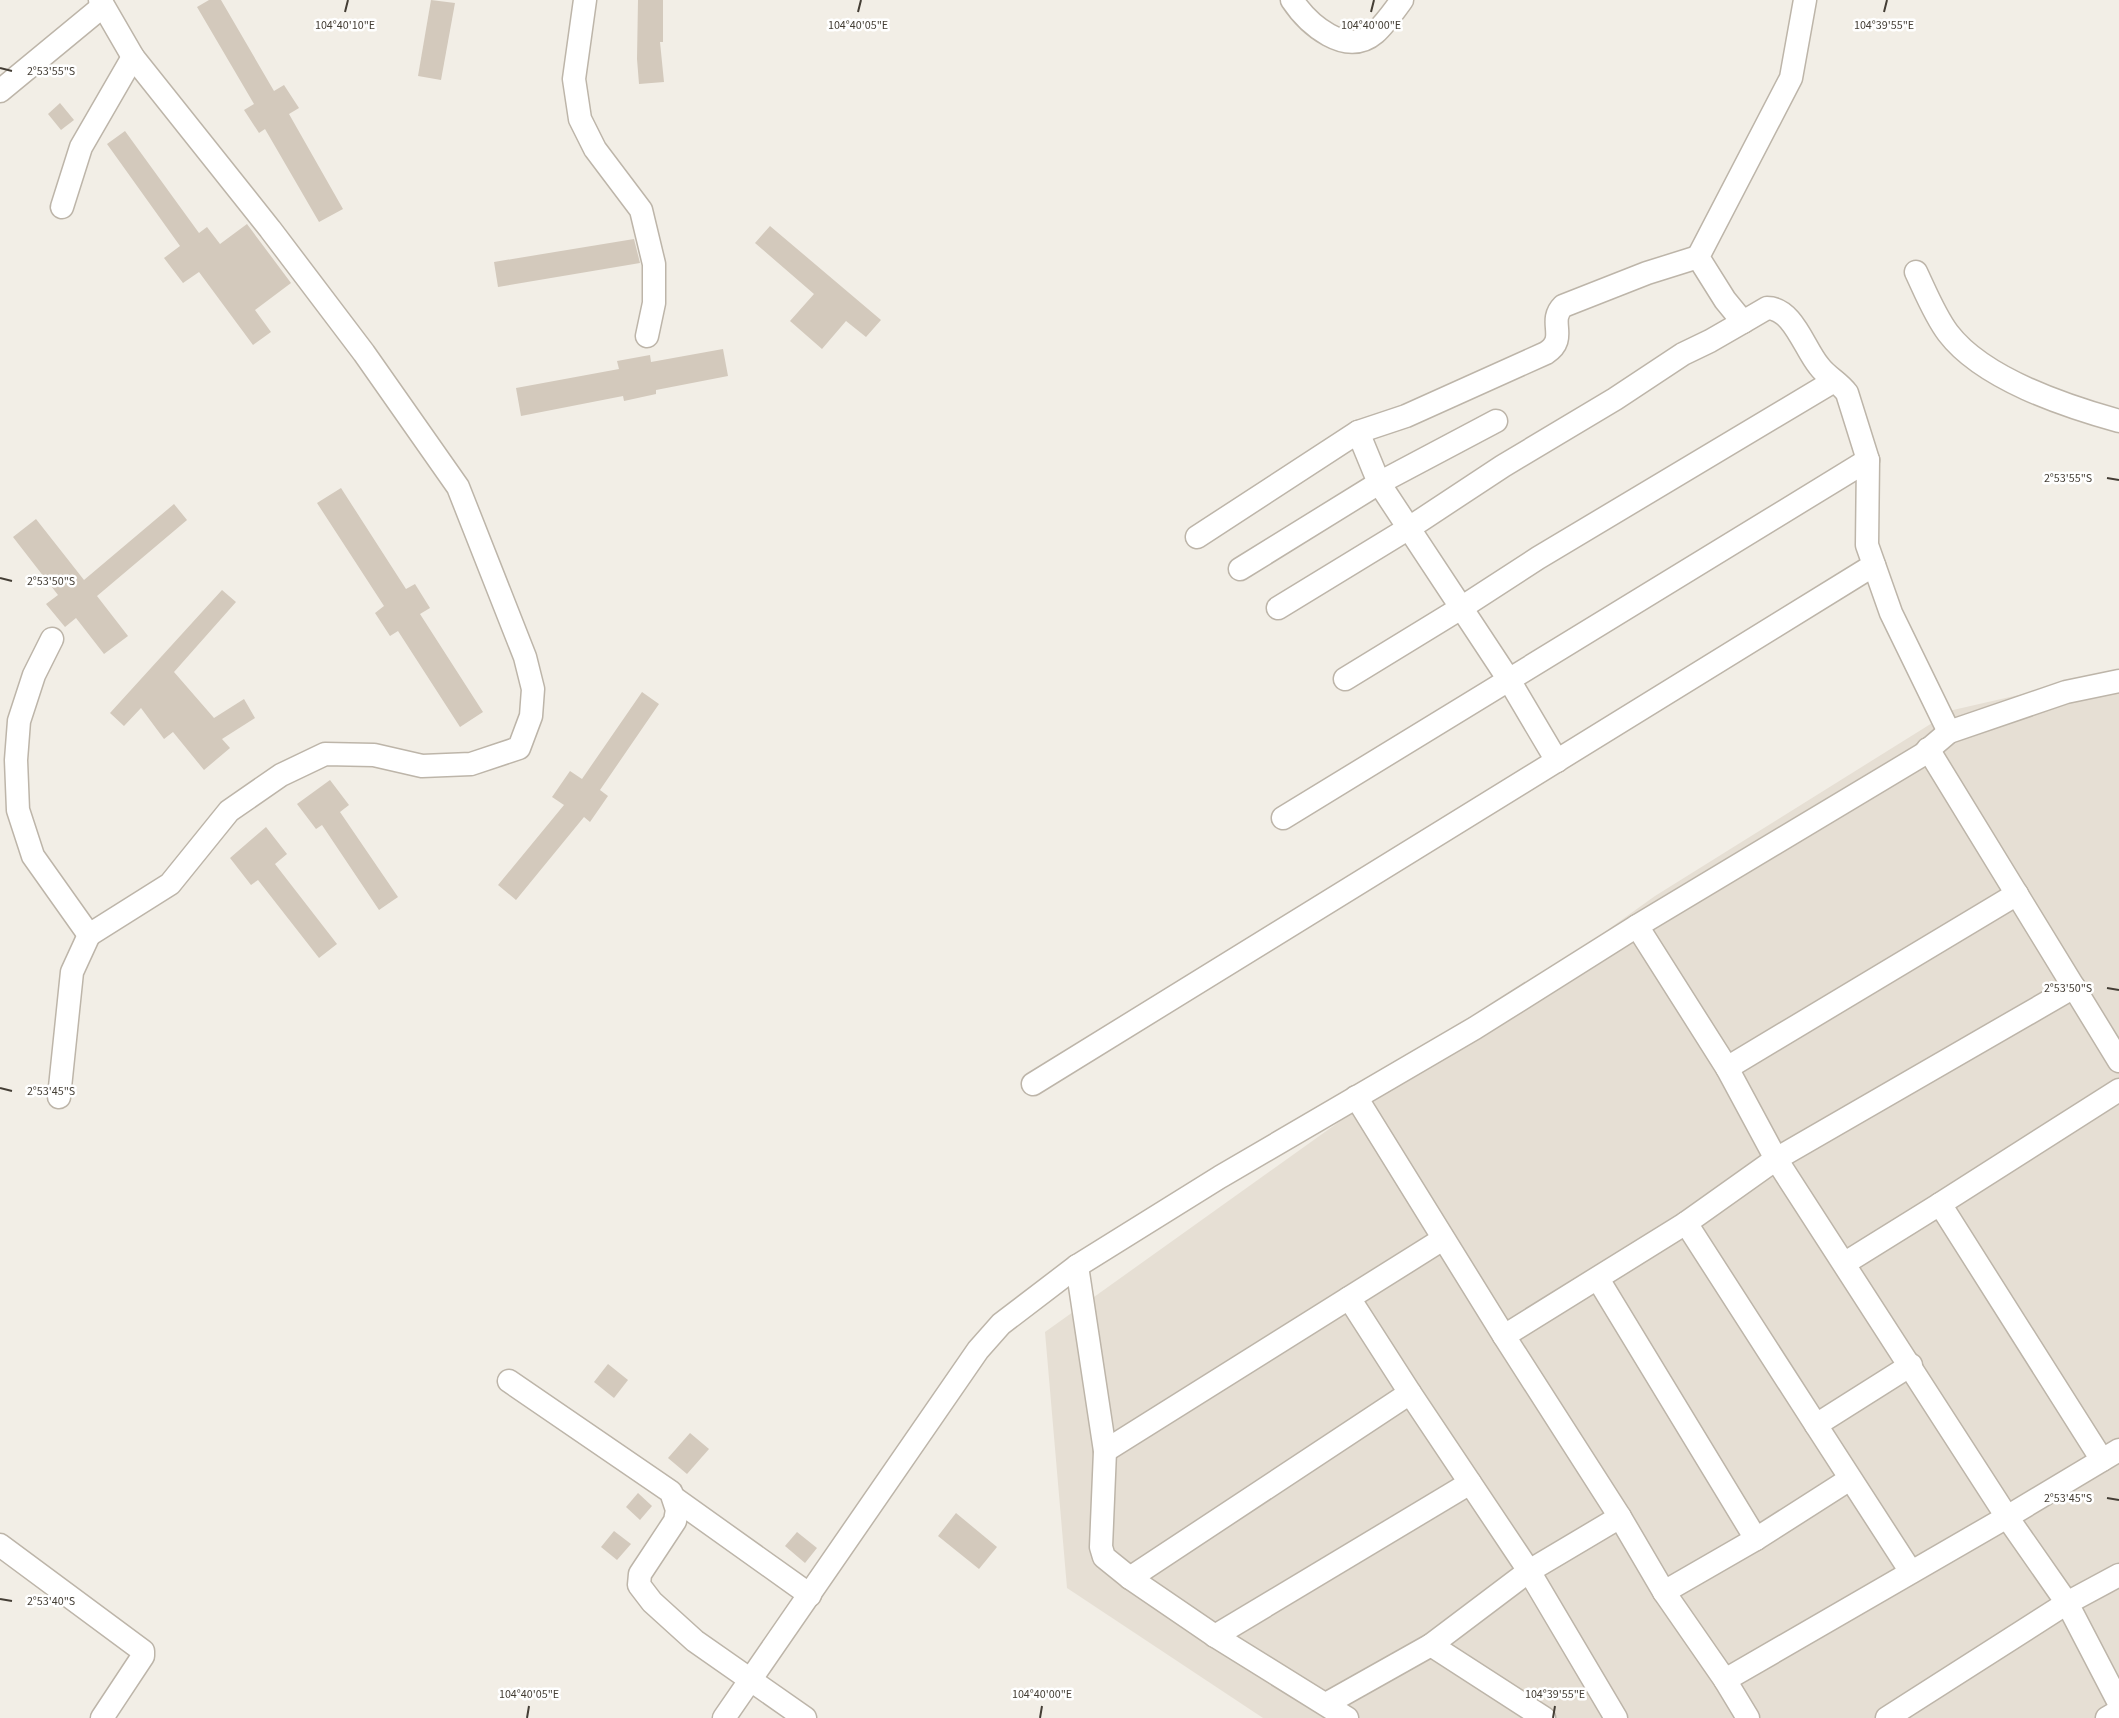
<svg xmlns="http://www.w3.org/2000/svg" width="2119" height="1718" font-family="'Source Sans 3',sans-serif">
	<rect width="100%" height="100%" fill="#f2eee6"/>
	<polygon fill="#e6dfd4" points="2119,672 2119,1718 1263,1718 1067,1588 1045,1332 1655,896 1953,710"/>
	<g fill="#d3c9bc">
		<polygon points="209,0 221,0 274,91 284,85 299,108 289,114 343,209 319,222 265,129 259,133 244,110 254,104 197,7"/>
		<polygon points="431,0 455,3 441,80 418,76"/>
		<polygon points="638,0 663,0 663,42 660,42 664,82 639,84 637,59"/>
		<polygon points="60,103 74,120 61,130 48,114"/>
		<polygon points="125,131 199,233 207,227 220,244 247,224 291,283 255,310 271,332 253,345 199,272 183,283 164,258 180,246 107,144"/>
		<polygon points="770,226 881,320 866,337 846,321 822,349 790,321 814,294 755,243"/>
		<polygon points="634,239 640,263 498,287 494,262"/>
		<polygon points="723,349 728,376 656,390 656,394 624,401 623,396 521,416 516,388 619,369 617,361 650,355 651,362"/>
		<polygon points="341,488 406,589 415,584 430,608 420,614 483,712 460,727 398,631 390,636 375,613 384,606 317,503"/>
		<polygon points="174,504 187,520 97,596 128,636 104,654 76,618 65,627 46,604 58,595 13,537 36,519 84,580"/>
		<polygon points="222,590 236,602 174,672 214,718 244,699 255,718 222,739 230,748 204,770 173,732 164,739 141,708 124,726 110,713"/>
		<polygon points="642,692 659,704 600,790 608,796 590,822 584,817 516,900 498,885 564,805 552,797 570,771 582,779"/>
		<polygon points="330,780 349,805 340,812 398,897 379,910 322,825 316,829 297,804"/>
		<polygon points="266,827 287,854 275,864 337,944 319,958 258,880 251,885 230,858"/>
		<polygon points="608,1364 628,1380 614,1398 594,1382"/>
		<polygon points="690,1433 709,1449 687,1474 668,1458"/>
		<polygon points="638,1493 652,1506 640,1520 626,1507"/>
		<polygon points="956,1513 997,1547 979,1569 938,1536"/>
		<polygon points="614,1531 631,1544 617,1560 601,1547"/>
		<polygon points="797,1532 817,1548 805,1563 785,1546"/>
	</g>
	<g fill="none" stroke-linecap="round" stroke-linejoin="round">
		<defs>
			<g id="minor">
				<polyline points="585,0 574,79 580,119 595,149 641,210 654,264 654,303 647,336"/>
				<path d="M1292 0C1308 24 1346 58 1375 33 1385 24 1394 11 1402 0"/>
				<path d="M1805 0 1791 78 1698 257 1725 300 1743 322 1767 308C1793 308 1804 348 1819 366 1827 377 1839 382 1847 393L1868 460 1867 545 1891 613 1949 732"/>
				<polyline points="0,91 103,6"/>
				<polyline points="62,207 81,147 133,57"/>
				<path d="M1916 272C1925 291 1935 316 1948 333 1983 379 2065 406 2119 421"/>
				<polyline points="1358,432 1379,483 1509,680 1557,761"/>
				<path d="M1197 537 1358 432 1406 416 1546 353C1569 338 1547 322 1563 306L1647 273 1698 257"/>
				<polyline points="1240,569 1379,483 1496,421"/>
				<polyline points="1278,608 1409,528 1503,466 1615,399 1683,354 1710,341 1743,322"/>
				<polyline points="52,639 34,675 19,721 16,760 18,810 33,856 89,935 170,884 229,811 281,775 325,754 374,755 422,766 471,764 519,748 531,716 533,689 525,657 458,487 364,353 270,229 133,57 100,0"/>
				<polyline points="1345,679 1461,608 1538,558 1834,381"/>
				<polyline points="1928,749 2119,1061"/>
				<polyline points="1283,818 1868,460"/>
				<polyline points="1637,926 1727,1068 1776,1159 2007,1517 2067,1603 1887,1718"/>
				<polyline points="1727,1068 2017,894"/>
				<polyline points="1033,1084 1874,565"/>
				<polyline points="59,1097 72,972 89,935"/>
				<polyline points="1356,1097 1504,1336 1620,1517 1664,1592 1725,1680 1748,1718"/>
				<polyline points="1940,1204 2119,1090"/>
				<polyline points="1686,1223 1816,1425"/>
				<polyline points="1845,1263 1940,1204 2102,1460"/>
				<polyline points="1077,1266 1105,1451 1101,1547 1104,1557 1130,1578 1215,1636 1347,1718"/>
				<polyline points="1598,1279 1756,1539"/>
				<polyline points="1349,1298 1410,1393 1529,1571 1616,1718"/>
				<polyline points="1504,1336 1686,1223 1776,1159 2074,987"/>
				<polyline points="1911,1365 1816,1425 1911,1572"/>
				<polyline points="509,1381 671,1492 677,1510 675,1521 640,1574 639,1585 652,1602 695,1641 805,1718"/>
				<polyline points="1105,1451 1443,1239"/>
				<polyline points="674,1498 810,1595"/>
				<polyline points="0,1545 143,1651 143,1656 102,1718"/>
				<polyline points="2119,1575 2067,1603 2119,1703"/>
				<polyline points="1130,1578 1410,1393"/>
				<polyline points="1664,1592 1756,1539 1850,1479"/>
				<polyline points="1215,1636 1470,1483"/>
				<polyline points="1431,1645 1544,1718"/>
				<polyline points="1725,1680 2007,1517 2119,1450"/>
				<polyline points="1326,1704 1431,1645 1529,1571 1620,1517"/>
				<polyline points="724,1718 978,1350 1001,1324 1077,1266 1220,1177 1475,1028 1637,926 1922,755 1949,732 2066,692 2119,681"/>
				<polyline points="2107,1718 2119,1711"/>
			</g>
		</defs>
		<use href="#minor" stroke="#bdb5a9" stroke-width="25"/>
		<use href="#minor" stroke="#fff" stroke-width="22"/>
	</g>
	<path fill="none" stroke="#443e35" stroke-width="2" d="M345 12 348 0M858 12 861 0M1371 12 1374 0M1884 12 1887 0M0 68 12 71M2107 478 2119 480M0 578 12 581M2107 988 2119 990M0 1088 12 1091M2107 1498 2119 1500M0 1599 12 1601M527 1718 529 1706M1040 1718 1042 1706M1553 1718 1555 1706"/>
	<g font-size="12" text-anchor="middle" fill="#443e35" stroke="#fff" stroke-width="5" stroke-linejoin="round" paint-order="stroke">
		<text x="345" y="29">104°40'10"E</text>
		<text x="858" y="29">104°40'05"E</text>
		<text x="1371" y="29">104°40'00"E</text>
		<text x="1884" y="29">104°39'55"E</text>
		<text x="51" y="75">2°53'55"S</text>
		<text x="2068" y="482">2°53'55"S</text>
		<text x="51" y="585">2°53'50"S</text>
		<text x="2068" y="992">2°53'50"S</text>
		<text x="51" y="1095">2°53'45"S</text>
		<text x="2068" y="1502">2°53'45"S</text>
		<text x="51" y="1605">2°53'40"S</text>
		<text x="529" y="1698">104°40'05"E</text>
		<text x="1042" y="1698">104°40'00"E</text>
		<text x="1555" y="1698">104°39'55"E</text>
	</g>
</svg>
